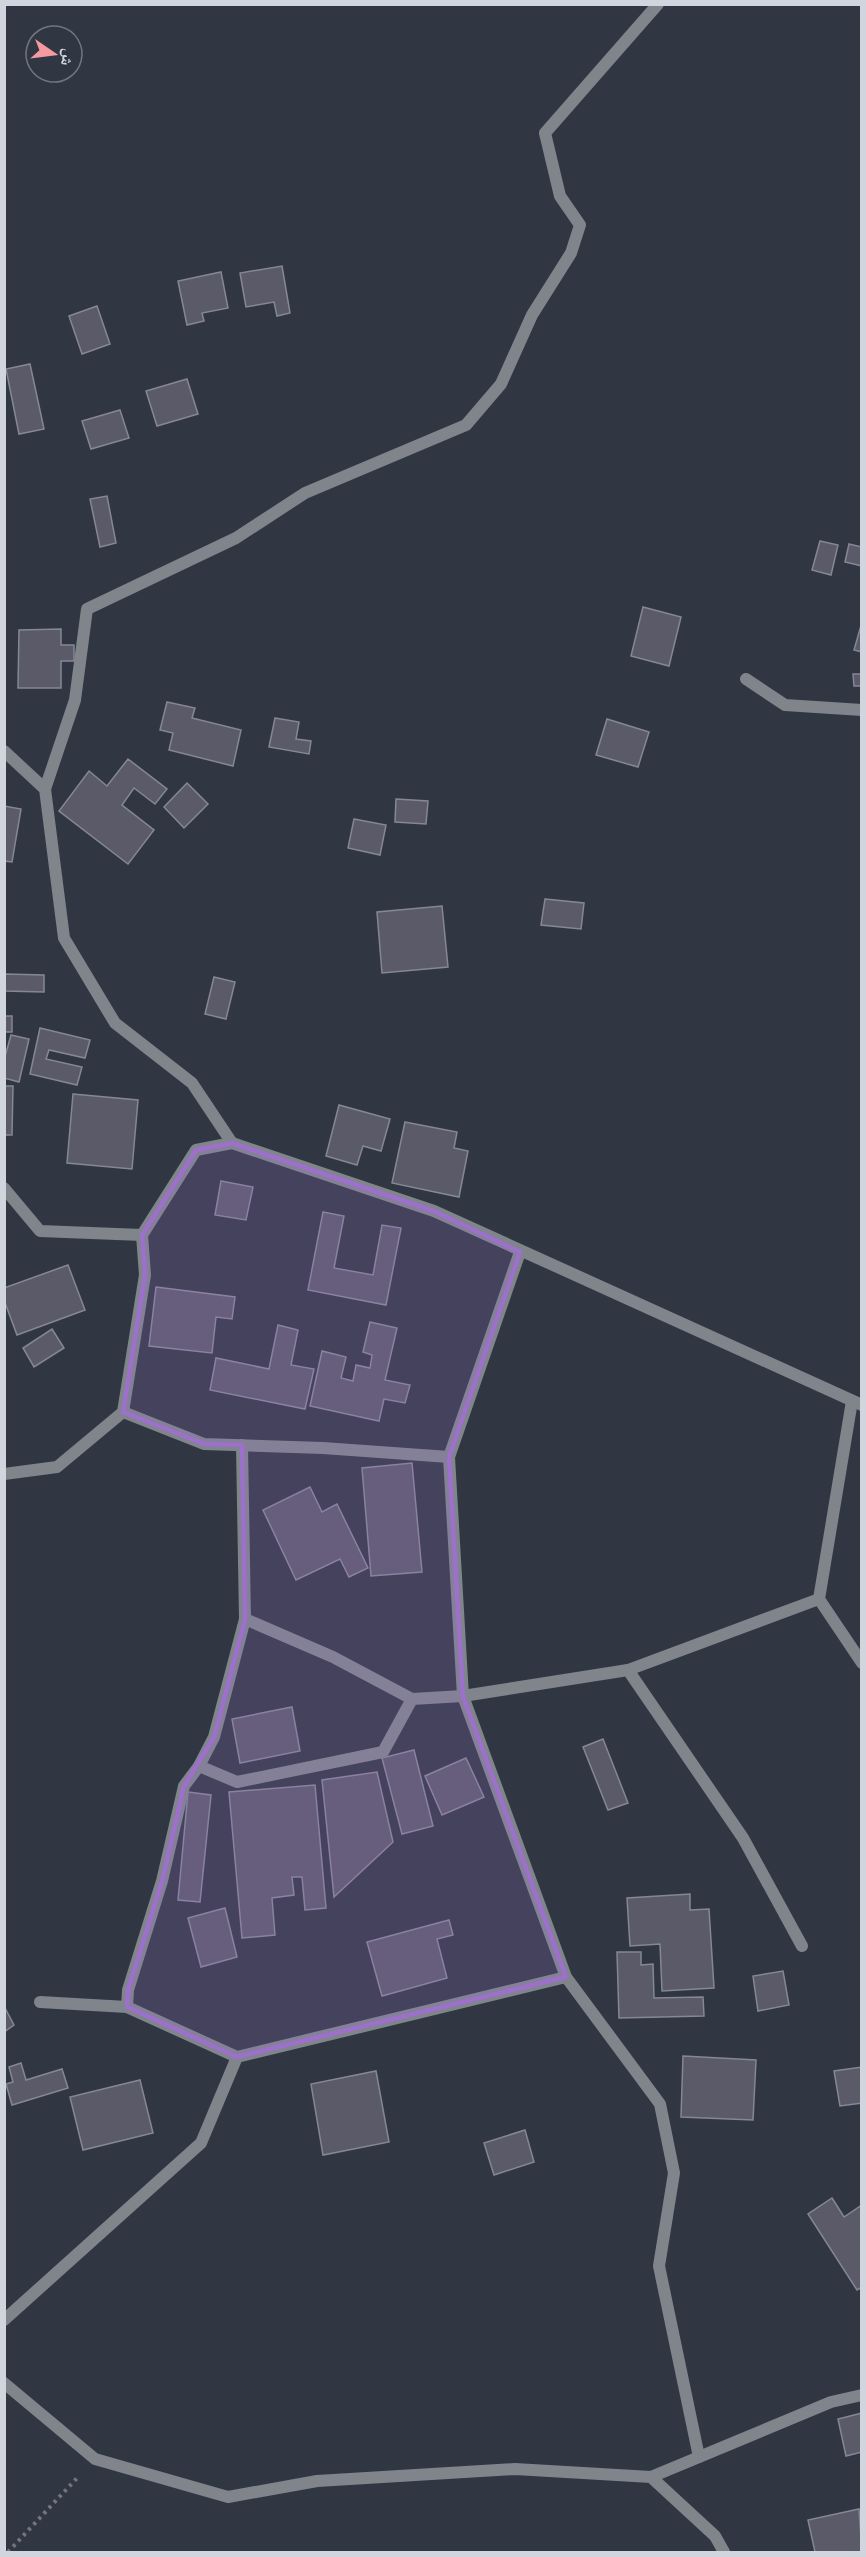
<svg xmlns="http://www.w3.org/2000/svg" width="866" height="2557" font-family="Helvetica,'Noto Naskh Arabic',sans-serif">
	<rect width="100%" height="100%" fill="#303743"/>
	<g fill="#5a5a69" stroke="#868796" stroke-width="1.5">
		<polygon points="282,266 290,313 277,316 274,302 246,307 240,273"/>
		<polygon points="221,272 228,308 202,313 204,321 187,325 178,281"/>
		<polygon points="97,306 110,344 82,354 69,316"/>
		<polygon points="30,364 44,429 19,434 6,369"/>
		<polygon points="187,379 198,414 157,426 146,391"/>
		<polygon points="120,410 129,438 91,449 82,421"/>
		<polygon points="107,496 116,543 100,547 90,499"/>
		<polygon points="820,541 838,545 831,575 812,570"/>
		<polygon points="849,544 862,547 862,566 845,562"/>
		<polygon points="643,607 681,617 669,666 631,656"/>
		<polygon points="862,622 862,652 854,650"/>
		<polygon points="61,629 61,645 74,645 74,661 61,661 61,688 18,688 19,630"/>
		<polygon points="853,674 862,674 862,686 854,686"/>
		<polygon points="167,702 195,708 192,718 241,730 233,766 169,750 173,733 160,730"/>
		<polygon points="275,718 299,722 296,739 311,741 309,754 269,747"/>
		<polygon points="607,719 649,732 638,767 596,755"/>
		<polygon points="128,759 167,789 155,804 134,788 122,805 154,830 128,864 59,811 89,771 107,786"/>
		<polygon points="187,783 208,804 184,828 164,807"/>
		<polygon points="396,799 428,801 426,824 395,822"/>
		<polygon points="4,806 21,809 12,862 4,861"/>
		<polygon points="354,819 386,825 380,855 348,848"/>
		<polygon points="545,899 584,903 581,929 541,925"/>
		<polygon points="442,906 448,967 382,973 377,912"/>
		<polygon points="4,974 44,975 44,992 4,991"/>
		<polygon points="214,977 235,982 226,1019 205,1014"/>
		<rect x="4" y="1016" width="8" height="16"/>
		<polygon points="40,1028 90,1040 85,1058 49,1050 46,1059 82,1067 77,1085 30,1074"/>
		<polygon points="11,1035 29,1039 19,1082 4,1078 4,1060"/>
		<polygon points="4,1086 13,1086 12,1135 4,1135"/>
		<polygon points="73,1094 138,1100 132,1169 67,1163"/>
		<polygon points="339,1105 390,1119 381,1151 363,1146 357,1165 326,1156"/>
		<polygon points="405,1122 457,1132 454,1148 468,1151 459,1197 392,1183"/>
		<polygon points="221,1181 253,1187 246,1220 215,1215"/>
		<polygon points="323,1212 344,1216 334,1268 373,1275 382,1225 401,1228 386,1305 308,1290"/>
		<polygon points="68,1265 85,1310 17,1335 4,1300 4,1288"/>
		<polygon points="156,1287 235,1297 232,1319 216,1317 212,1353 149,1346"/>
		<polygon points="370,1322 397,1328 385,1380 410,1385 405,1403 384,1399 379,1421 310,1406 322,1351 346,1357 341,1378 353,1381 356,1365 370,1368 372,1355 363,1352"/>
		<polygon points="278,1325 298,1330 291,1365 314,1369 305,1409 210,1390 216,1358 269,1369"/>
		<polygon points="52,1329 64,1348 34,1367 23,1348"/>
		<polygon points="412,1463 422,1572 371,1576 362,1468"/>
		<polygon points="310,1487 322,1512 337,1504 368,1568 349,1577 340,1559 296,1580 263,1510"/>
		<polygon points="292,1707 300,1751 240,1763 232,1719"/>
		<polygon points="603,1739 628,1803 608,1810 583,1747"/>
		<polygon points="414,1750 433,1826 402,1834 382,1758"/>
		<polygon points="466,1758 484,1797 442,1815 425,1776"/>
		<polygon points="377,1772 393,1842 334,1897 322,1780"/>
		<polygon points="315,1785 326,1908 305,1910 302,1877 292,1877 294,1895 272,1898 275,1935 242,1938 229,1792"/>
		<polygon points="188,1792 211,1795 200,1902 178,1900"/>
		<polygon points="690,1894 690,1910 709,1909 714,1988 662,1991 660,1944 630,1946 627,1898"/>
		<polygon points="225,1908 237,1957 201,1967 188,1918"/>
		<polygon points="449,1920 453,1935 437,1939 447,1978 382,1996 367,1942"/>
		<polygon points="617,1952 641,1952 641,1965 653,1964 654,1998 703,1997 704,2016 619,2018"/>
		<polygon points="783,1971 789,2005 758,2011 753,1976"/>
		<polygon points="4,2006 14,2025 4,2032"/>
		<polygon points="683,2056 756,2060 753,2120 681,2117"/>
		<polygon points="21,2063 26,2080 62,2069 68,2088 12,2105 6,2084 13,2082 9,2067"/>
		<polygon points="862,2067 862,2103 840,2106 834,2071"/>
		<polygon points="376,2071 389,2142 323,2155 311,2084"/>
		<polygon points="140,2080 153,2133 83,2150 70,2097"/>
		<polygon points="525,2130 534,2162 494,2175 484,2143"/>
		<polygon points="832,2198 844,2217 862,2205 862,2287 857,2290 808,2214"/>
		<polygon points="862,2413 862,2452 846,2456 838,2419"/>
		<polygon points="859,2509 862,2552 815,2552 808,2520"/>
	</g>
	<g fill="none" stroke-linecap="round" stroke-linejoin="round">
		<polyline stroke="#717681" stroke-width="4" stroke-dasharray="3 4.5" stroke-linecap="butt" points="8,2552 78,2477"/>
		<g stroke="#7f858a" stroke-width="12">
			<polyline points="746,679 785,705 862,710"/>
			<polyline points="4,751 45,789 64,938 115,1023 192,1083 232,1143"/>
			<polyline points="45,789 75,700 87,609 236,538 305,493 466,425 501,384 532,315 571,253 580,225 560,196 545,133 658,4"/>
			<polyline points="4,1188 40,1231 142,1235"/>
			<polyline points="520,1252 449,1457 463,1696 566,1977 660,2104 674,2173 659,2266 699,2457"/>
			<polyline points="123,1412 204,1444 323,1448 449,1457"/>
			<polyline points="4,1474 57,1467 123,1412 145,1275 142,1235 196,1150 232,1143 434,1211 862,1405"/>
			<polyline points="819,1599 862,1663"/>
			<polyline points="245,1619 333,1657 412,1699 463,1696 628,1670 819,1599 852,1401"/>
			<polyline points="628,1670 743,1838 802,1946"/>
			<polyline points="199,1766 237,1782 383,1752 412,1699"/>
			<polyline points="40,2002 127,2007 128,1990 162,1881 184,1786 199,1766 214,1737 245,1619 242,1445"/>
			<polyline points="127,2007 237,2057 566,1977"/>
			<polyline points="4,2320 201,2143 237,2057"/>
			<polyline points="4,2383 95,2459 228,2497 317,2481 515,2469 651,2477 715,2536 724,2552"/>
			<polyline points="651,2477 831,2402 862,2395"/>
		</g>
	</g>
	<path fill="#9d70cb" fill-opacity="0.2" stroke="#9d70cb" stroke-width="4.5" stroke-linejoin="round" d="M232 1143 434 1211 520 1252 449 1457 463 1696 566 1977 237 2057 127 2007 128 1990 162 1881 184 1786 214 1737 245 1619 242 1445 204 1444 123 1412 145 1275 142 1235 196 1150Z"/>
	<rect width="866" height="2557" fill="none" stroke="#d1d5dd" stroke-width="12"/>
	<g transform="translate(54 54) rotate(104)"><circle r="28" fill="#303743" stroke="#707681" stroke-width="1.5"/>
	<path d="M0-4.5L10 22L0 15L-10 22Z" fill="#f49aa0"/>
	<text y="-9" font-size="16" font-weight="bold" text-anchor="middle" fill="#d1d5dd">ش</text>
	</g>
</svg>
